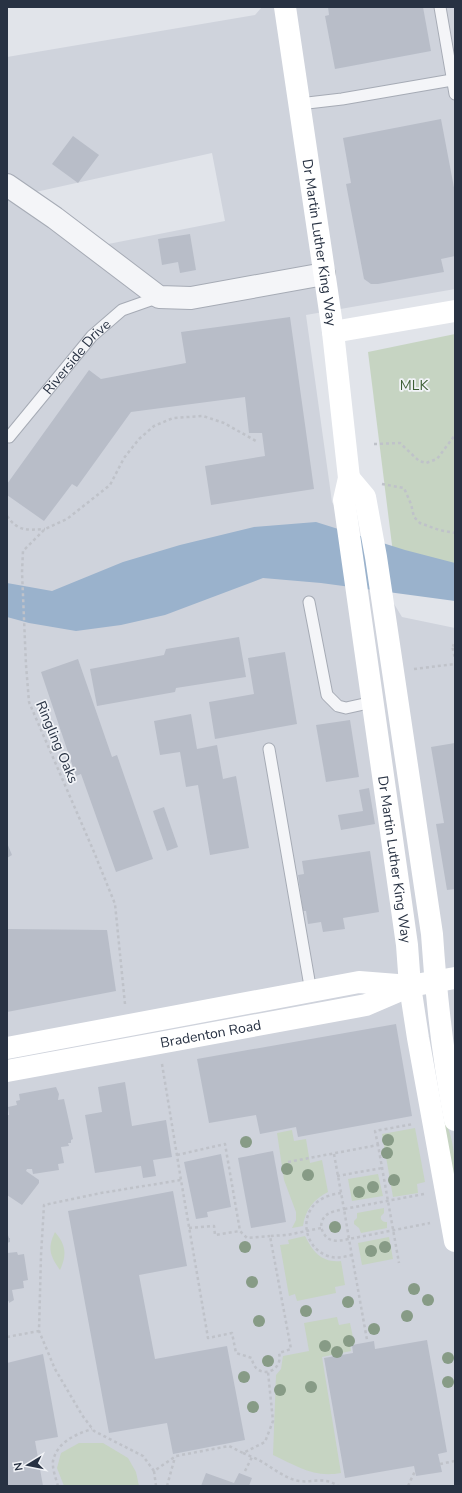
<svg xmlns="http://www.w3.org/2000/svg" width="462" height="1493" font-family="'Nunito Sans',sans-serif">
	<rect width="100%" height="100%" fill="#e1e4ea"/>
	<path fill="#cfd3dc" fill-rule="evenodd" d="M262 7H455V289L306 315 332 502 402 617 455 628V1486H7V57L255 15ZM212 153 225 221 93 247 22 195Z"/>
	<g fill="#c6d4c2">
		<polygon points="455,334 455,569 394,561 368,352"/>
		<path d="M446 1123C457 1148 455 1175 455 1202L441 1124Z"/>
		<polygon points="415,1128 425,1182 417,1184 418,1193 393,1197 382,1134"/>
		<path d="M292 1130 294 1141 306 1139 310 1163 322 1160 328 1192C314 1199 305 1210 303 1226L292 1228 296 1220V1212L284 1180 277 1133Z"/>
		<polygon points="378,1174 383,1196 352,1201 348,1179"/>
		<path d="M384 1208V1213L381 1216C380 1220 383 1222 387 1222V1228L361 1233 359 1228 354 1224V1221L357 1218V1213Z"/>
		<path d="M55 1232C66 1245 67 1255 60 1270 50 1256 47 1248 55 1232Z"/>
		<path d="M305 1236C313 1252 322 1263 341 1261L345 1285 335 1287 336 1293 297 1301 295 1294 289 1296 280 1245 289 1244 288 1240Z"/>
		<polygon points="389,1237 393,1259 362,1265 358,1243"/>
		<path d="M337 1317 339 1325 350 1323 354 1342 350 1344 351 1351 322 1357 341 1473C313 1478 297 1466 273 1455L276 1375 281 1369 283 1356 309 1351 304 1323Z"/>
		<polygon points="79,1443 103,1443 128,1458 136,1472 139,1486 64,1486 57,1468 61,1453"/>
	</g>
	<polygon fill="#9ab2cc" points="316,522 405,550 455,563 455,601 321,583 263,578 165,615 121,625 76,631 29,623 7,617 7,583 52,591 123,562 180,545 254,527"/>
	<g fill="#b8bdc8">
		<polygon points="328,7 423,7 431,51 335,69 325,16 329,15"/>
		<polygon points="441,119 455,193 455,256 441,259 444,272 378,284 371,284 364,279 346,184 351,183 343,138"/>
		<polygon points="73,136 99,155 78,183 52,164"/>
		<polygon points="190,234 196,270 180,273 178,262 162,265 158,239"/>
		<polygon points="290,317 314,489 211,505 205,466 265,456 262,433 249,433 245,397 131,412 77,487 72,484 44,521 7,495 7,484 89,370 101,379 186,363 181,332"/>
		<polygon points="239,637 246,677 176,688 175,692 97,706 90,669 164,655 166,649"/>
		<polygon points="285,652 297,724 215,739 209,702 254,694 248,658"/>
		<polygon points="78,659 112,757 117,755 153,859 116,872 81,774 76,776 41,672"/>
		<polygon points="191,714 197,749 217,745 223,779 236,776 249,848 210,855 198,785 186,787 180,752 160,755 154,721"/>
		<polygon points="350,720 359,777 326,782 316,725"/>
		<polygon points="455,743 455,889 447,890 436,824 444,823 431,747"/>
		<polygon points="369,788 375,824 341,830 338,815 363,811 359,790"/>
		<polygon points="164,807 178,847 167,851 153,811"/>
		<polygon points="7,843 12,855 7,858"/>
		<polygon points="370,851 379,912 343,918 345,929 323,932 321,922 308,924 306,911 303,911 298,875 304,874 302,861"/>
		<polygon points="7,929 107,930 116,991 7,1012"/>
		<polygon points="396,1024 412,1116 298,1137 296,1127 260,1134 256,1115 209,1123 197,1059"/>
		<polygon points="125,1082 132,1126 166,1120 172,1157 153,1160 156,1176 143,1178 141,1166 95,1173 85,1115 102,1112 98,1087"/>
		<polygon points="56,1087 59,1094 58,1100 64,1099 73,1139 71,1140 71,1143 68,1143 69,1146 61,1147 64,1163 58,1164 59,1170 33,1174 32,1169 27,1169 26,1171 39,1180 39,1183 22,1205 7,1195 7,1115 9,1115 8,1107 17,1105 16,1101 20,1100 19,1094"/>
		<polygon points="273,1151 286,1222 251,1228 238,1158"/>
		<polygon points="221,1154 231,1207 207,1212 208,1217 196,1219 184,1162"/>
		<polygon points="173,1191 187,1266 139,1275 155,1359 227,1346 245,1440 173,1454 167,1423 109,1433 68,1211"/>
		<polygon points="7,1232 9,1238 10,1238 10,1242 7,1243"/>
		<polygon points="17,1252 18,1255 24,1254 28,1280 23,1281 24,1288 12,1290 14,1300 9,1303 9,1301 7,1302 7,1253"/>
		<polygon points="427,1340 447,1452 438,1454 442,1472 416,1476 414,1466 345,1478 324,1358 353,1353 352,1345 374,1341 375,1349"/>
		<polygon points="43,1354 58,1437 35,1441 43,1486 7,1486 7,1363"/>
		<polygon points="206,1473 234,1483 239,1473 252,1478 249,1486 201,1486"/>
	</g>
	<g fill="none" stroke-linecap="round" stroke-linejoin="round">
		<defs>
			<g id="lane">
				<polyline points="440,7 455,94"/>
				<polyline points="299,104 342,99 452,80"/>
				<path id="s1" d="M9 437 92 336 122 310 159 297"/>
				<polyline points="309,602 327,695 338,706 346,708 373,702"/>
				<polyline points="269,749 311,992"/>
			</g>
			<polyline id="street" points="7,185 55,218 159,297 191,298 324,274"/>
		</defs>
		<use href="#lane" stroke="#a6abb5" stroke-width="13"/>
		<use href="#street" stroke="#a6abb5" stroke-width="24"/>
		<g stroke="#bfc2c9" stroke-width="2.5" stroke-dasharray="3 3" stroke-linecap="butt">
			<polyline points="374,444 400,443 419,461 426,463 437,459 455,435"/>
			<polyline points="382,484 404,488 411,504 414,517 420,523 439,530 455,533"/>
			<path d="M7 516C18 532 28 530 45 529"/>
			<polyline points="455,646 452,645 455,659"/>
			<polyline points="414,669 455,664"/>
			<polyline points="125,1004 115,904 94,852 29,702 26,665 22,572 23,551 45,529 67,519 110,485 124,458 139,439 154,426 173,418 203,416 224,423 256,441"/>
			<polyline points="162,1064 181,1180"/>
			<polyline points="378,1145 375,1131 413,1124"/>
			<path d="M334 1154 344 1209C331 1212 322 1213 321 1227 326 1243 335 1242 349 1239L367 1340"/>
			<polyline points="177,1155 225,1144 240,1231"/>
			<polyline points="288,1162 378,1145 399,1263"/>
			<polyline points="337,1176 382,1168"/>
			<path d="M341 1193C334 1194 326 1196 320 1200 298 1214 304 1248 328 1256 336 1259 344 1257 352 1255"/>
			<polyline points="424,1194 344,1209 349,1239 430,1223"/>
			<polyline points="189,1228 214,1226 215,1235 240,1231 247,1238 270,1236"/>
			<polyline points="7,1337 39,1331"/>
			<polyline points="243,1453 252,1457"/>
			<polyline points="440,1464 455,1461"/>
			<path d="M154 1471 143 1456 94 1431 82 1415 55 1369 39 1331 41 1255 44 1205 101 1193 181 1180 208 1338 232 1333 236 1353 252 1358C254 1380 284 1374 279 1353L291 1349 270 1236 287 1235 321 1228"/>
			<path d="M245 1471 252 1457C268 1463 282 1478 299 1481 313 1483 324 1476 338 1486"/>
			<path d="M58 1486C56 1479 52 1468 53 1461 57 1442 76 1434 92 1429"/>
			<polyline points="156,1486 154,1471 176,1456 229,1446 243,1453 265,1442 273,1421 268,1372"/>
			<polyline points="167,1486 175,1457"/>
			<polyline points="408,1486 415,1471"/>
		</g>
		<use href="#lane" stroke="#f4f5f8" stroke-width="11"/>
		<use href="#street" stroke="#f4f5f8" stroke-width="22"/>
		<g stroke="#fff" stroke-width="22">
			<path id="s2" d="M285 7 333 332 349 478 344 500 407 945 410 986 418 1038 455 1241"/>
			<polyline points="333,332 455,311"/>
			<path d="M349 478 365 497 376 557 432 934C436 996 443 1058 455 1120"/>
			<polyline points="7,1048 359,982 410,986 455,978"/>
			<path id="s3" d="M7 1071 366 1005 408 987"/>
		</g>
	</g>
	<g fill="#879b86">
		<circle cx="388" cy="1140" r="6"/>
		<circle cx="246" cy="1142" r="6"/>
		<circle cx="387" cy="1153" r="6"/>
		<circle cx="287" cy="1169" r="6"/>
		<circle cx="308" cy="1175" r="6"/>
		<circle cx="394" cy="1180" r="6"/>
		<circle cx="373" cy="1187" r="6"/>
		<circle cx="359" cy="1192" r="6"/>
		<circle cx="335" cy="1227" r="6"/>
		<circle cx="245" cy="1247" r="6"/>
		<circle cx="385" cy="1247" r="6"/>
		<circle cx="371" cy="1251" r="6"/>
		<circle cx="252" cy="1282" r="6"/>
		<circle cx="414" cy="1289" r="6"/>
		<circle cx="428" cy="1300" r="6"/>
		<circle cx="348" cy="1302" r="6"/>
		<circle cx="306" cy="1311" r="6"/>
		<circle cx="407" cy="1316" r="6"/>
		<circle cx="259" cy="1321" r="6"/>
		<circle cx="374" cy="1329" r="6"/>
		<circle cx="349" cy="1341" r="6"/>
		<circle cx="325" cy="1346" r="6"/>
		<circle cx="337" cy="1352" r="6"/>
		<circle cx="448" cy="1358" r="6"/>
		<circle cx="268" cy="1361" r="6"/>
		<circle cx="244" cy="1377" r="6"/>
		<circle cx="448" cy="1382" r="6"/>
		<circle cx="311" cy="1387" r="6"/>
		<circle cx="280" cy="1390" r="6"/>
		<circle cx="253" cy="1407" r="6"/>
	</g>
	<g text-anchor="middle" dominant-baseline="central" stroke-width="3.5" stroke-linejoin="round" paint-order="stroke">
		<g font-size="14" fill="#283243" stroke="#f1f3f7">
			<text stroke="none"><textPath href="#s2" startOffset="238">Dr Martin Luther King Way</textPath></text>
			<text stroke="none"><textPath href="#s1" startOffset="105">Riverside Drive</textPath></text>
			<text transform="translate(57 742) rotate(67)">Ringling Oaks</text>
			<text stroke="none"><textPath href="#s2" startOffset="861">Dr Martin Luther King Way</textPath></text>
			<text stroke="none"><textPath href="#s3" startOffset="207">Bradenton Road</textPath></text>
		</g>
		<g font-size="14" fill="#3d5f35" stroke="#f1f3f7">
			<text x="414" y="385">MLK</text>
		</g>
	</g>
	<rect width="462" height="1493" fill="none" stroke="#283243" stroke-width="16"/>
	<g transform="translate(28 1465) rotate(260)" stroke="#f1f3f7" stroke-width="3" paint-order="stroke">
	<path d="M0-3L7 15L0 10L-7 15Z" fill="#283243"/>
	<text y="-6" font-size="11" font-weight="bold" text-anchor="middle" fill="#283243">N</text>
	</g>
</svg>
